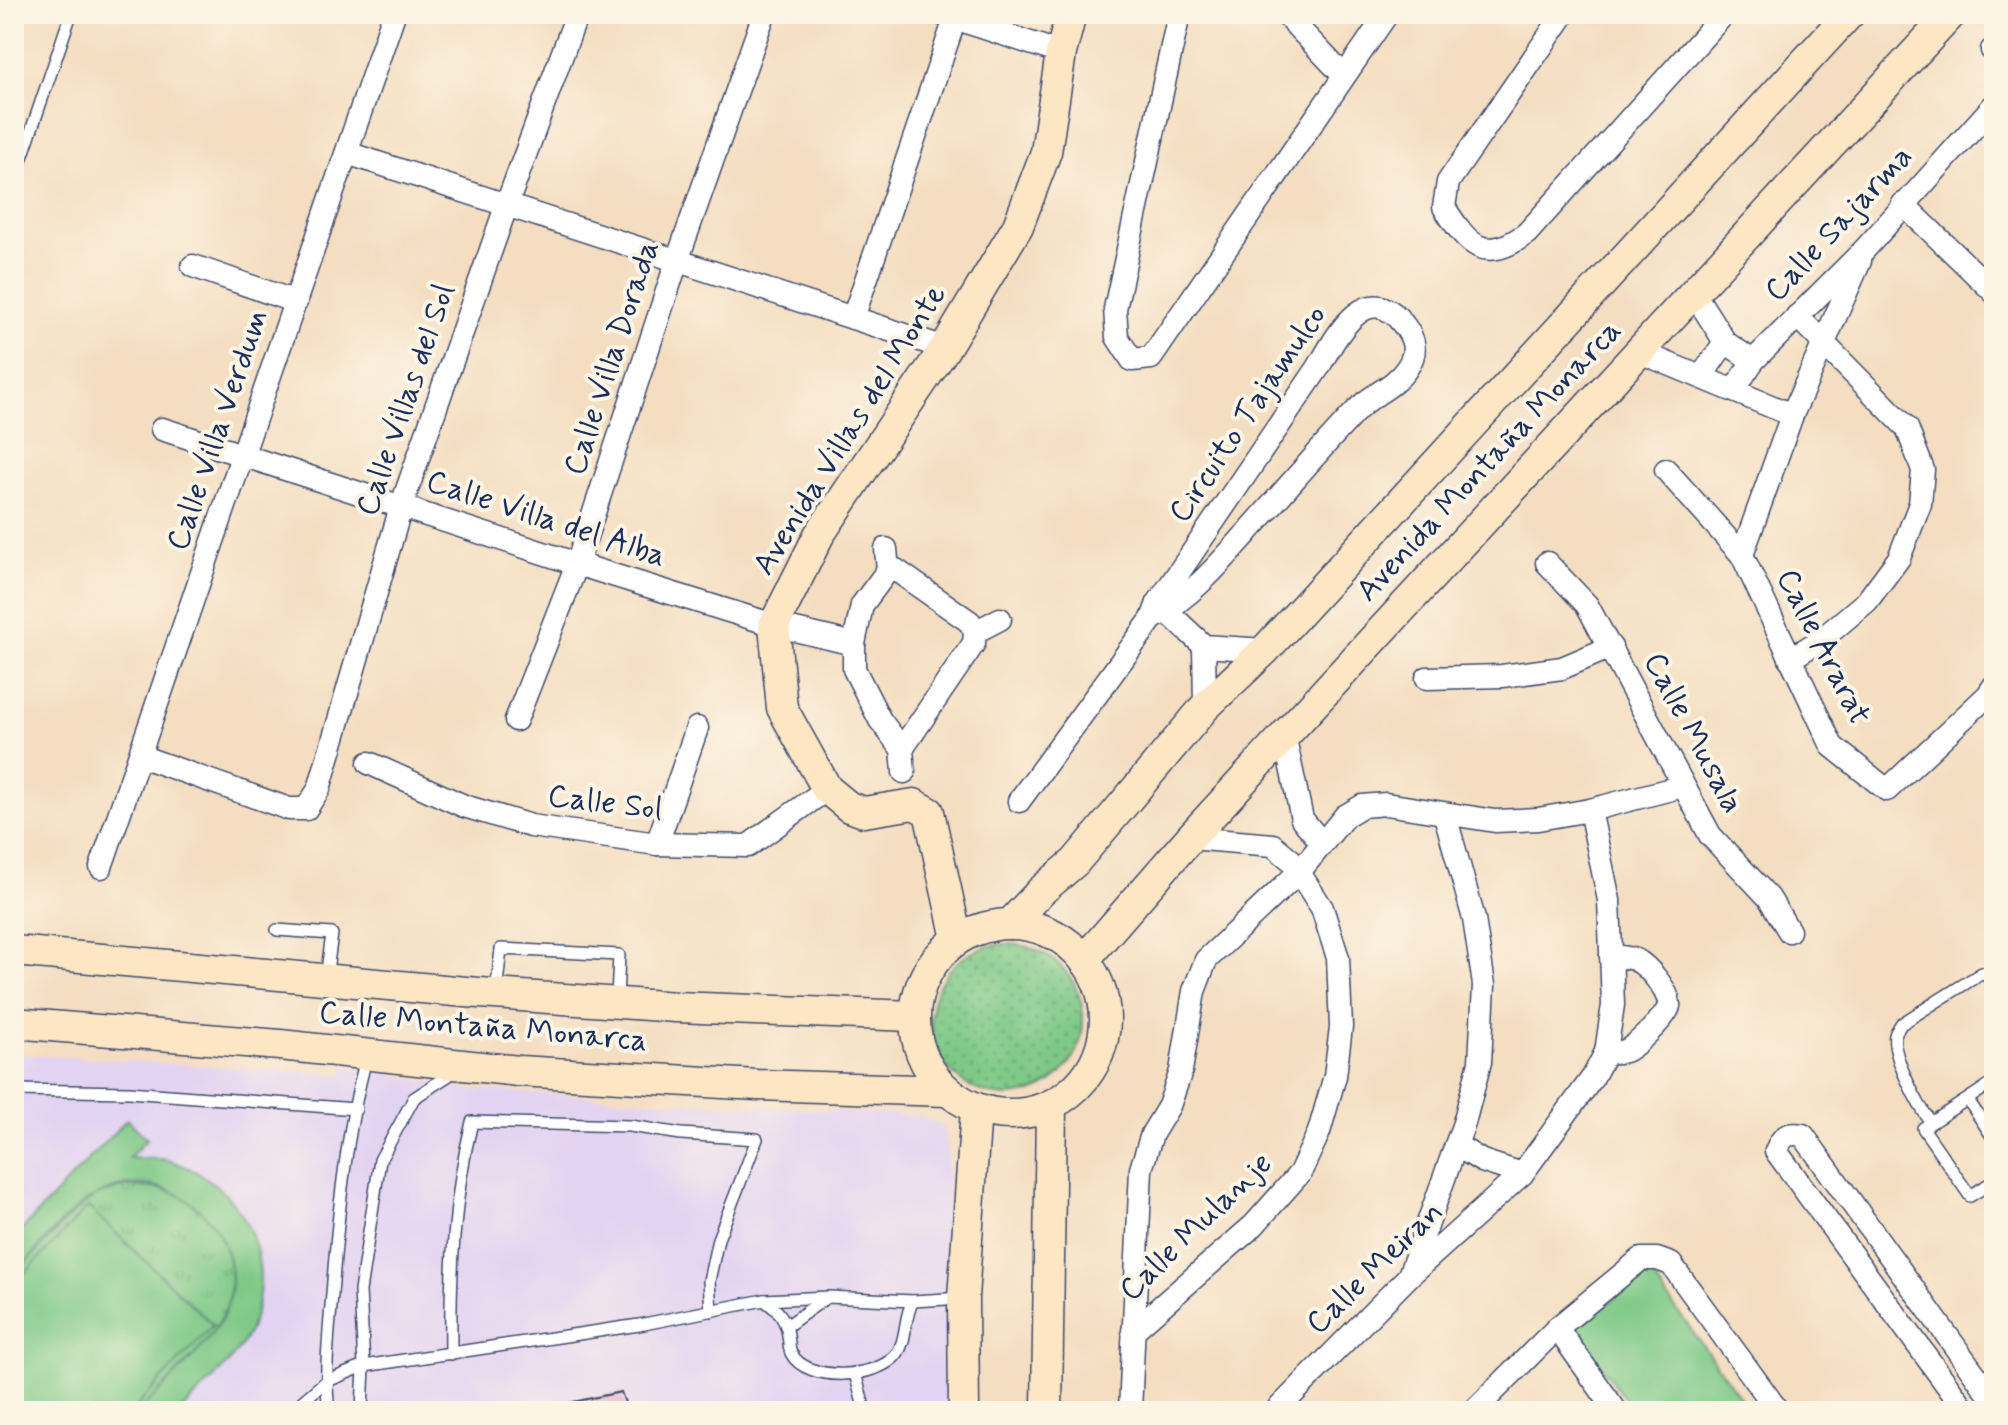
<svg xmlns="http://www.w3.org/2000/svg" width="2008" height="1425" font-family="Mynerve,sans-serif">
	<defs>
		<pattern id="grass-tufts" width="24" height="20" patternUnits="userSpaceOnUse" patternTransform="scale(2)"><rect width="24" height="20" fill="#7fc987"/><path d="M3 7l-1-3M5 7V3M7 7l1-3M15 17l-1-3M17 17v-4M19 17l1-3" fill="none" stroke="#67a472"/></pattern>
		<pattern id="park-dots" width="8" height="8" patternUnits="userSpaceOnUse" patternTransform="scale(2)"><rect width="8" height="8" fill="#7fc987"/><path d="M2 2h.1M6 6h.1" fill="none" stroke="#67a472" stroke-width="1.8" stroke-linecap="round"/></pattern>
	</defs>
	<rect width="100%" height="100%" fill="#fcf5e5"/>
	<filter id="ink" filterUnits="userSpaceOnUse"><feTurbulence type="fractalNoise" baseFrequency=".0125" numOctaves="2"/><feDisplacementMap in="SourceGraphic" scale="16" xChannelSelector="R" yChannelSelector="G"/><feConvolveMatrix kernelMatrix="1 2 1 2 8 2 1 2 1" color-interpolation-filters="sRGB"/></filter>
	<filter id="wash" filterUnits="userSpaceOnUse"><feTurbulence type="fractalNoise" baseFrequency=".006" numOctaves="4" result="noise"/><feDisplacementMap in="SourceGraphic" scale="32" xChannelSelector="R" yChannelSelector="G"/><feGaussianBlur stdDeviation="1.8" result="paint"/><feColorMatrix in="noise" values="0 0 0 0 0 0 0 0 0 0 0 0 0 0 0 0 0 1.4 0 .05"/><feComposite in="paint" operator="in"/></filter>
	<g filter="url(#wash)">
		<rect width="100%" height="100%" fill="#f4ddc0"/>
		<polygon fill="#e3d3f2" points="14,1054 342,1074 344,1066 466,1089 921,1116 942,1126 948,1145 947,1411 14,1411"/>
		<path fill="url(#grass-tufts)" stroke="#4d7c72" stroke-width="2" d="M128 1186C149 1187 168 1188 187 1199 223 1220 242 1274 224 1313 205 1351 168 1381 140 1411H132L213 1325 88 1207 14 1285V1275L73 1213 98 1194Z"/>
		<circle fill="url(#park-dots)" stroke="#4d7c72" stroke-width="2" cx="1007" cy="1020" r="76"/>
		<g fill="#7fc987" stroke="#4d7c72" stroke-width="2">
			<path d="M127 1119 147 1139 129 1158C142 1159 158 1157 171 1161 240 1184 276 1251 253 1321 242 1356 206 1385 181 1411H140C164 1385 214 1342 226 1309 252 1233 170 1156 97 1195 64 1212 39 1249 14 1275V1238Z"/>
			<polygon points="88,1207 213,1325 132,1411 14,1411 14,1285"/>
			<polygon points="1650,1273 1750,1411 1634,1411 1574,1328"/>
		</g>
		<g id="blocks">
			<polygon fill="#df9fc6" points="621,1392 628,1411 563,1411 563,1404"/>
		</g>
	</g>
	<g filter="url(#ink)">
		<use href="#blocks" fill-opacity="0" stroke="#3c496d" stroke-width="2"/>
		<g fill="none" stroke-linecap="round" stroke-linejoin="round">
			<defs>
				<g id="lane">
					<polyline points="14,181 71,14"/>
					<polyline points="277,930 332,934 326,978"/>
					<polyline points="496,993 501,949 619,955 617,999"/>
					<polyline points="1994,1082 1923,1128 1970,1196 1994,1181"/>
					<polyline points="14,1090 129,1092 356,1109"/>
					<polyline points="1968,1100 1994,1139"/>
					<path d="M1931 1122C1919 1107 1891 1055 1895 1035 1896 1031 1899 1028 1901 1024L1982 973 1990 978 1994 986"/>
					<path d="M764 1300C777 1309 786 1319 788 1335 789 1340 789 1349 791 1353 807 1384 879 1378 897 1354 908 1338 903 1318 913 1301"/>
					<polyline points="787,1326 824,1299"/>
					<path d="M451 1354C450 1276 453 1198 472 1122L630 1126 681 1134 757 1139 718 1239 709 1281 711 1311"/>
					<polyline points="855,1373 865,1411"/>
					<polyline points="291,1411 325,1382 364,1366 639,1325 764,1300 828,1297 913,1301 963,1298"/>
					<path d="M329 1411C324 1372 329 1333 332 1294 338 1214 346 1132 367 1055"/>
					<polyline points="362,1411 364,1366 360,1291 380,1160 414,1098 454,1072"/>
				</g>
				<g id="street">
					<polyline points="942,14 1061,53"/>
					<polyline points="1179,14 1115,309 1117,337 1132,360 1151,358 1387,14"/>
					<polyline points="1285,14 1344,76"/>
					<path d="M1564 14 1448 182 1444 207C1468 245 1484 265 1527 233L1724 14"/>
					<polyline points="1992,50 1994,52"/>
					<polyline points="347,153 945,348"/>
					<polyline points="1903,204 1994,292"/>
					<polyline points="193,266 296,302"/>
					<polyline points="1694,293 1725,342 1753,361"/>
					<polyline points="853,318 955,19"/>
					<polyline points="1640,352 1792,415"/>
					<polyline points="1701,377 1725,342"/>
					<polyline points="1734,390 1753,361 1865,249 1994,105"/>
					<polyline points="162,429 577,564 774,625 854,644"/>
					<polyline points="1666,470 1742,555 1832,746 1887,790 1988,695 1994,686"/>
					<polyline points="886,549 888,570"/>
					<polyline points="1742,555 1792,415 1860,261"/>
					<polyline points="1547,563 1587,605 1710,835 1769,898 1789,931"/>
					<polyline points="888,570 896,570 970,622 975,632 974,643 902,749"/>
					<polyline points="888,570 862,605 854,644 854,669 880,720 902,749 904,772"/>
					<polyline points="1158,603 1204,646 1265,650"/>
					<polyline points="975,632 1000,619"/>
					<polyline points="1204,646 1205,707"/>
					<polyline points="1790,659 1822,639 1867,601 1899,558 1920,504 1923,470 1907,428 1797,316"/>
					<polyline points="1427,678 1502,676 1562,668 1611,647"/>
					<polyline points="516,720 577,564 677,261 764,14"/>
					<polyline points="1284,734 1302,819 1322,843"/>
					<polyline points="140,756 289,809 306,809 319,789 401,507 507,204 577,14"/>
					<polyline points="369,763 464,806 531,826 657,844 748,846 827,789"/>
					<path d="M1019 801 1152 619 1158 603 1318 368C1335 339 1366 276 1403 324 1415 339 1418 352 1407 368 1394 388 1371 394 1356 411 1321 448 1288 487 1254 525 1223 560 1193 596 1152 619"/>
					<polyline points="657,844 697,728"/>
					<polyline points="101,867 394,14"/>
					<path d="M1606 1052C1612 1052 1620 1053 1625 1051 1635 1047 1668 1015 1669 1006 1670 992 1648 966 1636 960 1629 957 1619 957 1611 956"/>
					<polyline points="1456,1145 1482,1161 1522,1174"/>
					<polyline points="1410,1273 1464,1123 1480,1062 1484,985 1474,919 1445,815"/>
					<polyline points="1557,1328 1616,1411"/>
					<polyline points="1133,1331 1254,1225 1300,1173 1319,1132 1335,1076 1341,1027 1338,958 1322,908 1291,860 1273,845 1190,838"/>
					<polyline points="1130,1411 1141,1169 1152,1134 1169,1106 1181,1071 1194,991 1206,960 1299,872 1345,816 1362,806 1386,804 1495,821 1538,819 1590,810 1683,786"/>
					<polyline points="1276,1411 1410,1275 1522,1174 1593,1077 1606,1052 1613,1005 1609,900 1590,810"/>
					<polyline points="1474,1411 1557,1328 1641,1259 1657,1259 1671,1264 1778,1411"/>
					<path d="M1966 1411 1776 1151C1782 1136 1787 1132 1803 1135L1994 1401"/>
				</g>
				<g id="secondary">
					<circle cx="1010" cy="1019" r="95"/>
					<polyline points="1010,924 1041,891 1075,862 1205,707 1265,650 1849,14"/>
					<polyline points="957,939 929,812 914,804 864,812 849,807 827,789 782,708 774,625 819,535 945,348 1018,226 1046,152 1061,53 1071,14"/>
					<polyline points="14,951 466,992 676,1007 914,1016"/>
					<polyline points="1084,960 1190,838 1951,14"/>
					<polyline points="14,1023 280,1045 519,1071 757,1085 947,1091"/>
					<polyline points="964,1411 963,1298 976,1109"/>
					<polyline points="1047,1411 1051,1106"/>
				</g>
			</defs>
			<use href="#lane" stroke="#3c496d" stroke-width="14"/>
			<use href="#street" stroke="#3c496d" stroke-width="25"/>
			<use href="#secondary" stroke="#3c496d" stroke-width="33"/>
			<use href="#lane" stroke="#fff" stroke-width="11"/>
			<use href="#street" stroke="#fff" stroke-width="22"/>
			<use href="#secondary" stroke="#fce6c4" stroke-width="30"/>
		</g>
	</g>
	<g text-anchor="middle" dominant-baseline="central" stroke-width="8" stroke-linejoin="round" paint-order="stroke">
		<g font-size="32" fill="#1b2f5e" stroke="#fcf5e5">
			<text transform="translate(1839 224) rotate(-47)">Calle Sajarma</text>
			<text transform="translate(612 358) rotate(-72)">Calle Villa Dorada</text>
			<text transform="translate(406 400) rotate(-71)">Calle Villas del Sol</text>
			<text transform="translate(1248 414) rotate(-56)">Circuito Tajamulco</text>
			<text transform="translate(218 430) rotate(-71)">Calle Villa Verdum</text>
			<text transform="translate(850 430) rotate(-58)">Avenida Villas del Monte</text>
			<text transform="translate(1489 461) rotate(-47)">Avenida Montaña Monarca</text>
			<text transform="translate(546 519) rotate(18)">Calle Villa del Alba</text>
			<text transform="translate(1823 647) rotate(63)">Calle Ararat</text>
			<text transform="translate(1693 733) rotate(62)">Calle Musala</text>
			<text transform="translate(605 803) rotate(7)">Calle Sol</text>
			<text transform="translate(483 1027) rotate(5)">Calle Montaña Monarca</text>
			<text transform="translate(1196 1227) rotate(-44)">Calle Mulanje</text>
			<text transform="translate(1375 1268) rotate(-44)">Calle Meiran</text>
		</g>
	</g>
	<rect width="2008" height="1425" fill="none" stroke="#fcf5e5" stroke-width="48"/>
</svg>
